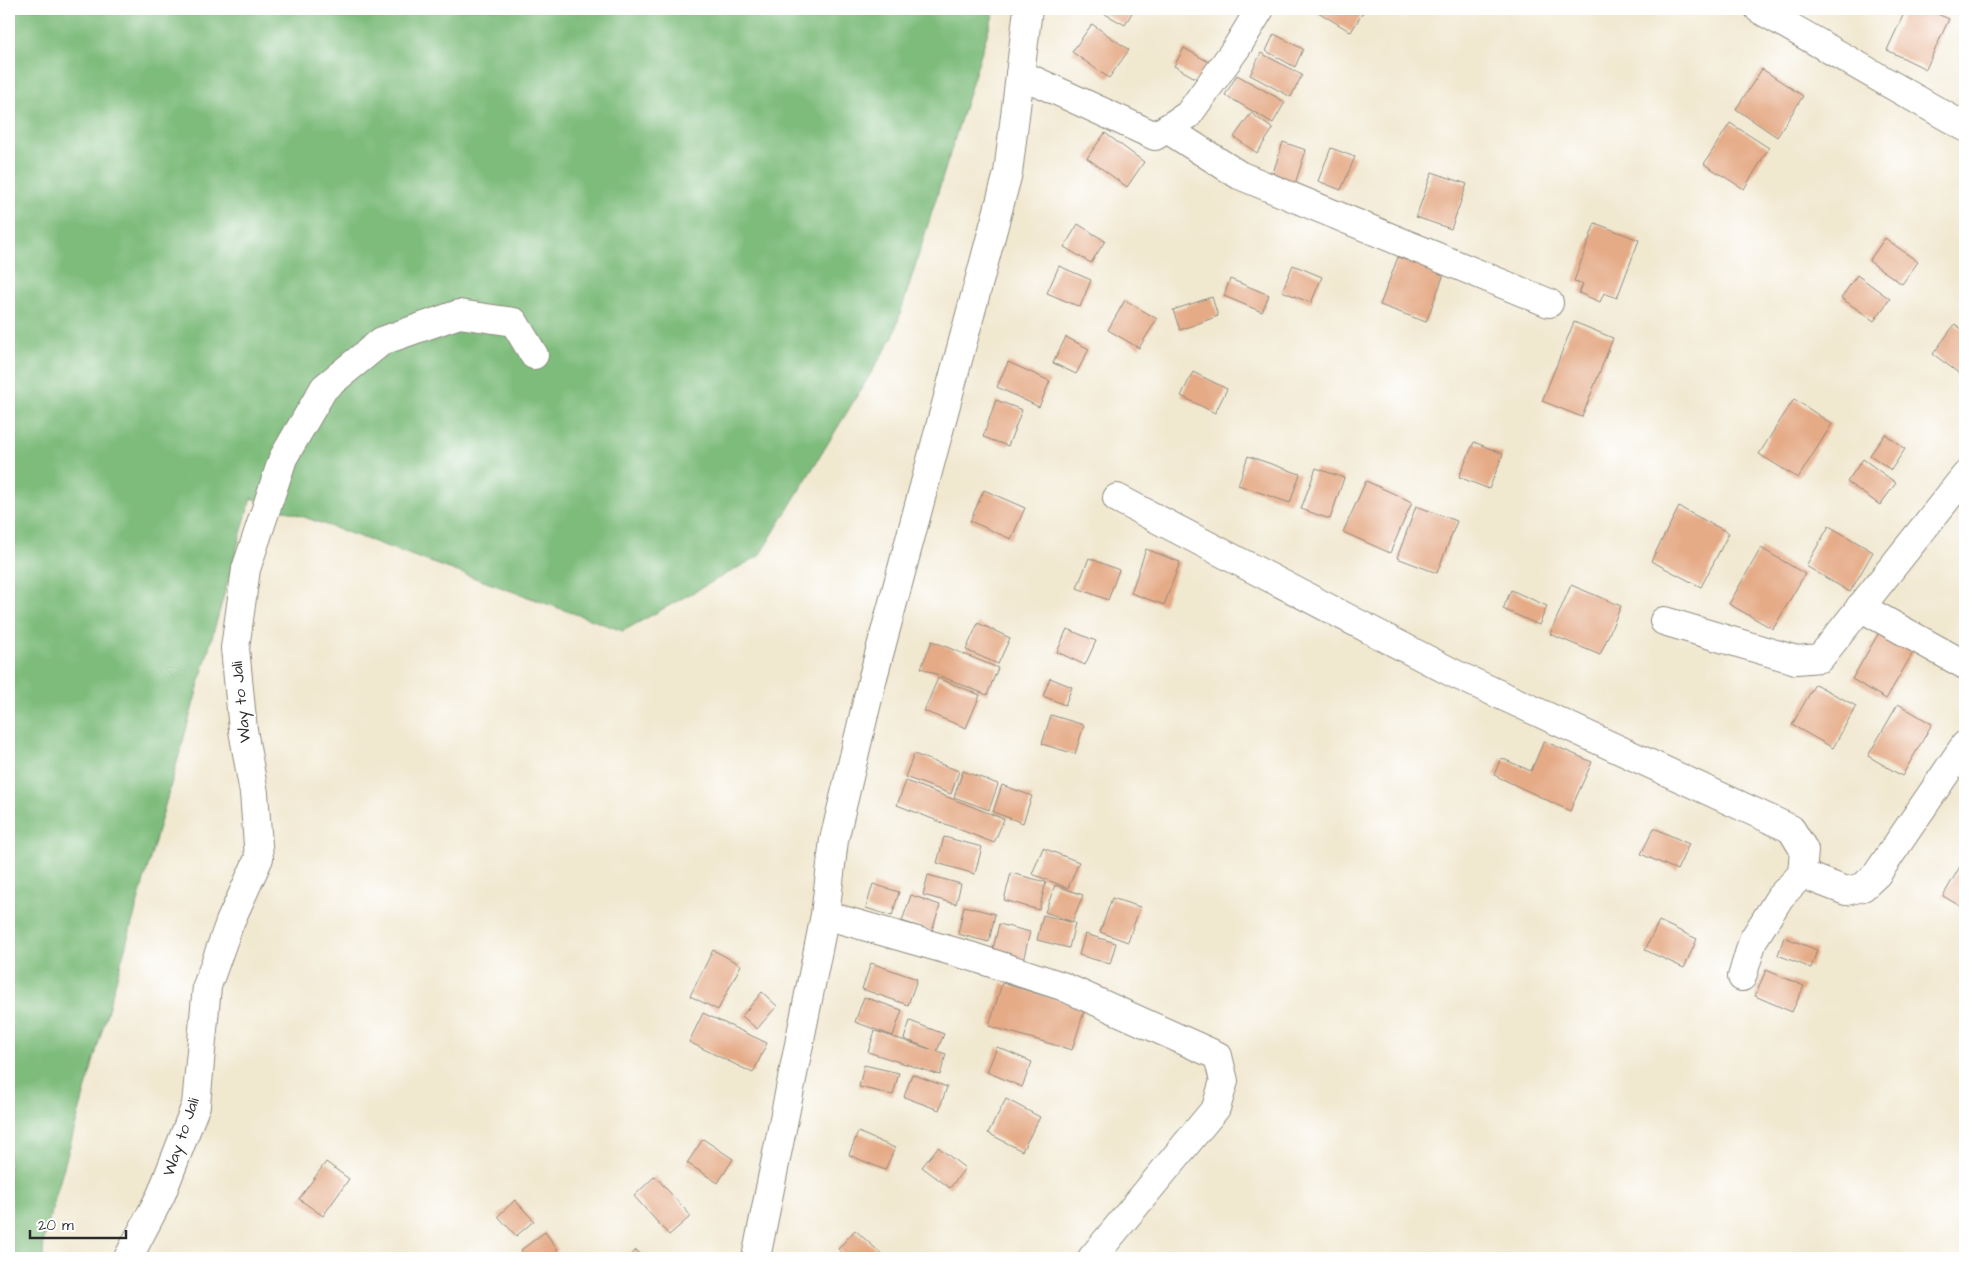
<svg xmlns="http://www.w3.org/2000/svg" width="1974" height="1267" font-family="'Architects Daughter',sans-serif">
	<rect width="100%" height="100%" fill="#fff"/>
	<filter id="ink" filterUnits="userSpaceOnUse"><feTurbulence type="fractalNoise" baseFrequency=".02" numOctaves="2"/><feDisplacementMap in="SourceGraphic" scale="10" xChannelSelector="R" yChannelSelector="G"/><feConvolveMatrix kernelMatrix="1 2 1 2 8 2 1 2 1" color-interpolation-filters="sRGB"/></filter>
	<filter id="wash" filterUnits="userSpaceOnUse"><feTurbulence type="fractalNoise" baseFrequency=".0096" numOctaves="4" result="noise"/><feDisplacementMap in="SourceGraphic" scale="20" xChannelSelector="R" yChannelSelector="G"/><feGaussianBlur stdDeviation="1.12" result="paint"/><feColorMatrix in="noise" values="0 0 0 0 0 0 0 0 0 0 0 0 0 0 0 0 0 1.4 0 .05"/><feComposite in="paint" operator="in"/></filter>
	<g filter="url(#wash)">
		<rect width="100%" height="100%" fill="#f1e8d0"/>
		<polygon fill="#7ebc7b" stroke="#547453" points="9,9 995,9 893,337 759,556 623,631 251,498 44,1238 43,1258 9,1258"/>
		<g id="blocks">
			<g fill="#e5aa86">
				<polygon points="1096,9 1134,9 1125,25"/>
				<polygon points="1313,9 1365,9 1351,32"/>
				<polygon points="1906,9 1926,9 1949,19 1926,69 1887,50"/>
				<polygon points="1092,24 1129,50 1109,78 1072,52"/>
				<polygon points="1274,34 1303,49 1295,67 1266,51"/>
				<polygon points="1184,48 1214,65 1204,83 1174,66"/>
				<polygon points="1261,53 1302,75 1291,97 1250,75"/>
				<polygon points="1762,69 1803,96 1777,137 1736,109"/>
				<polygon points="1237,75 1285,102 1273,123 1225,95"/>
				<polygon points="1251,113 1273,129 1257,153 1234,137"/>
				<polygon points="1730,123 1769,148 1744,189 1704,164"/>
				<polygon points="1105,133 1144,162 1127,187 1087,158"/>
				<polygon points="1283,142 1306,150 1294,187 1271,179"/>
				<polygon points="1331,148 1355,157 1341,190 1318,181"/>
				<polygon points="1432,172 1467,184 1451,229 1416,217"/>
				<polygon points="1595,223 1639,240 1617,298 1604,293 1600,302 1579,293 1583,284 1574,281"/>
				<polygon points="1078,224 1105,241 1091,263 1064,247"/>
				<polygon points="1885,238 1918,262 1902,284 1869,261"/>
				<polygon points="1398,257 1444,274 1426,322 1380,305"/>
				<polygon points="1293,265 1322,277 1311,303 1282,291"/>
				<polygon points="1059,266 1091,280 1080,307 1047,293"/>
				<polygon points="1857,275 1890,299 1874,321 1841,298"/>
				<polygon points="1230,279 1269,295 1262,312 1224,296"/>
				<polygon points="1212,297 1218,316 1180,330 1173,310"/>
				<polygon points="1125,300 1157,319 1139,348 1108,330"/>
				<polygon points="1574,322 1613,338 1582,417 1542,401"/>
				<polygon points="1955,324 1965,332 1964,377 1933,354"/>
				<polygon points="1066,337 1089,349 1076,374 1053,363"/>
				<polygon points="1008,362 1050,381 1039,407 997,387"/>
				<polygon points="1193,372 1227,389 1215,413 1181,396"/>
				<polygon points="1794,399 1832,424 1798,478 1759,454"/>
				<polygon points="996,400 1022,410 1008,446 983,437"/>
				<polygon points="1885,434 1905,449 1891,470 1870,455"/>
				<polygon points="1474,442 1503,454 1489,489 1459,477"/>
				<polygon points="1248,456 1300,474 1290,503 1238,485"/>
				<polygon points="1863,459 1896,483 1880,505 1847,482"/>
				<polygon points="1316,468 1344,478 1330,519 1301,509"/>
				<polygon points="1366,481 1412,502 1390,553 1343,532"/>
				<polygon points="984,490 1025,508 1011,539 970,521"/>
				<polygon points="1416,506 1457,521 1437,573 1397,558"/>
				<polygon points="1679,507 1729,533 1701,587 1651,561"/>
				<polygon points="1829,526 1873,552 1850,592 1806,566"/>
				<polygon points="1761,548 1805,574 1773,629 1729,604"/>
				<polygon points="1146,549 1180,562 1164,605 1131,593"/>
				<polygon points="1089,558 1119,570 1108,600 1077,588"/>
				<polygon points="1571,585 1621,606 1600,655 1550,634"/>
				<polygon points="1511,590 1547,606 1539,625 1503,609"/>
				<polygon points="978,623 1010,638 998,664 966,650"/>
				<polygon points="1067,629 1096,641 1085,665 1057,652"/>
				<polygon points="1880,631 1914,651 1886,699 1852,679"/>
				<polygon points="932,641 998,668 987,695 921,668"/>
				<polygon points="938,678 980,695 966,728 924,711"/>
				<polygon points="1050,678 1072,687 1065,705 1043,696"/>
				<polygon points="1815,684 1856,706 1833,748 1792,725"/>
				<polygon points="1898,704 1932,724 1902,776 1868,756"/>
				<polygon points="1051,715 1084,725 1075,754 1042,744"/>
				<polygon points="1544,741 1592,762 1570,811 1494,775 1501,758 1531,771"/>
				<polygon points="914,754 959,771 951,794 905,777"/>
				<polygon points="963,771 998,784 989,810 954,797"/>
				<polygon points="906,781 1004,819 994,843 897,805"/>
				<polygon points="1002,785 1032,796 1023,823 993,812"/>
				<polygon points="1654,828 1689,844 1677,870 1641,854"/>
				<polygon points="944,837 982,847 975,874 937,863"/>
				<polygon points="1043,848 1079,862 1068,888 1032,874"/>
				<polygon points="1965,858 1965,909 1943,896"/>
				<polygon points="1011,873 1046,882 1039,910 1004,900"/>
				<polygon points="928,875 961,884 956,904 923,895"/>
				<polygon points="873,884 899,892 892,916 866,908"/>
				<polygon points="1055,885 1083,895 1072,922 1045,912"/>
				<polygon points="911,895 940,905 932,931 902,921"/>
				<polygon points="1112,898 1140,907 1128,942 1100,932"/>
				<polygon points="964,906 995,914 989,942 958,934"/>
				<polygon points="1043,915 1075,923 1069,948 1037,940"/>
				<polygon points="1659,921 1697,939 1684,968 1645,950"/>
				<polygon points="999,924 1030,932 1023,961 992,953"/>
				<polygon points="1085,934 1116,943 1110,964 1079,955"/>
				<polygon points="1784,937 1817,950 1811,968 1778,955"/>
				<polygon points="713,950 741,965 718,1010 690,996"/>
				<polygon points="871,963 917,979 908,1005 862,989"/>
				<polygon points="1766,970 1804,986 1792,1012 1755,996"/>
				<polygon points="1002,983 1085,1008 1072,1050 989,1026"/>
				<polygon points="762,992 777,1006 757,1029 742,1016"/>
				<polygon points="864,997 902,1010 893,1036 855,1022"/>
				<polygon points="703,1013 767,1043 753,1073 689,1042"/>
				<polygon points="910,1021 944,1034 937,1051 946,1054 940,1075 868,1052 875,1031 933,1050 904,1039"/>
				<polygon points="997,1047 1032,1062 1022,1087 987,1072"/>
				<polygon points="864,1065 899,1073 893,1095 859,1087"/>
				<polygon points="912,1074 947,1087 939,1110 904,1097"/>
				<polygon points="1006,1099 1040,1117 1022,1151 988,1133"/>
				<polygon points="858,1132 895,1148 885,1170 849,1155"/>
				<polygon points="703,1139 733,1159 718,1183 687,1163"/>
				<polygon points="938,1147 965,1168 950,1188 922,1167"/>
				<polygon points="326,1162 349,1179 323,1216 299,1199"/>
				<polygon points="655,1176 691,1216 669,1235 634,1196"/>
				<polygon points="515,1200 534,1221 516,1236 498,1216"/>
				<polygon points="855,1230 885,1257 884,1258 848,1258 838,1249"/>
				<polygon points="545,1232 558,1250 547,1258 526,1258 521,1250"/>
				<polygon points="636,1250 645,1258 628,1258"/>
			</g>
		</g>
	</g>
	<g filter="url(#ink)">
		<use href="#blocks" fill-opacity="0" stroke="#8e8a7e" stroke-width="1"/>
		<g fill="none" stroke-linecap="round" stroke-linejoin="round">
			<defs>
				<g id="street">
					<polyline points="1759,9 1965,127"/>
					<polyline points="1020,74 1155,136 1188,115 1237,47 1260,9"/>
					<polyline points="1167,129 1239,175 1549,303"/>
					<polyline points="1117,498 1453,673 1791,829 1804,850 1802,874"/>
					<polyline points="1860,607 1965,665"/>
					<polyline points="1664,621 1796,660 1820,658 1965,476"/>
					<polyline points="825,915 973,957 1062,986 1218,1056 1224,1081 1216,1108 1092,1258"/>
					<polyline points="1742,977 1753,940 1780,897 1802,874 1846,891 1863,887 1877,874 1965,745"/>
					<polyline points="128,1258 161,1195 196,1105 207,986 230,922 259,858 254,793 243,730 235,648 246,569 283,458 324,388 382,341 459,314 514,322 534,355"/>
					<polyline points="756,1258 825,915 834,840 873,677 1008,173 1028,9"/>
				</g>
			</defs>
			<use href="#street" stroke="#8e8a7e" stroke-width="30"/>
			<use href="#street" stroke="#fff" stroke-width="28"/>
		</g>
	</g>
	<g text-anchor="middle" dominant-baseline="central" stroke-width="4" stroke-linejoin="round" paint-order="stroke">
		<g font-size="16" fill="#2b2b2b" stroke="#fff">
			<text transform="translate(241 702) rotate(-96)">Way to Jali</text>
			<text transform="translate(181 1137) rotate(-71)">Way to Jali</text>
		</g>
	</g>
	<rect width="1974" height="1267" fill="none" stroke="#fff" stroke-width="30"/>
	<path d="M30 1230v8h96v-8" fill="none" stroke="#2b2b2b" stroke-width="2.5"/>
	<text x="38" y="1230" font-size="15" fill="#2b2b2b" stroke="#ffffff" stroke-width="4" paint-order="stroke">20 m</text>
</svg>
